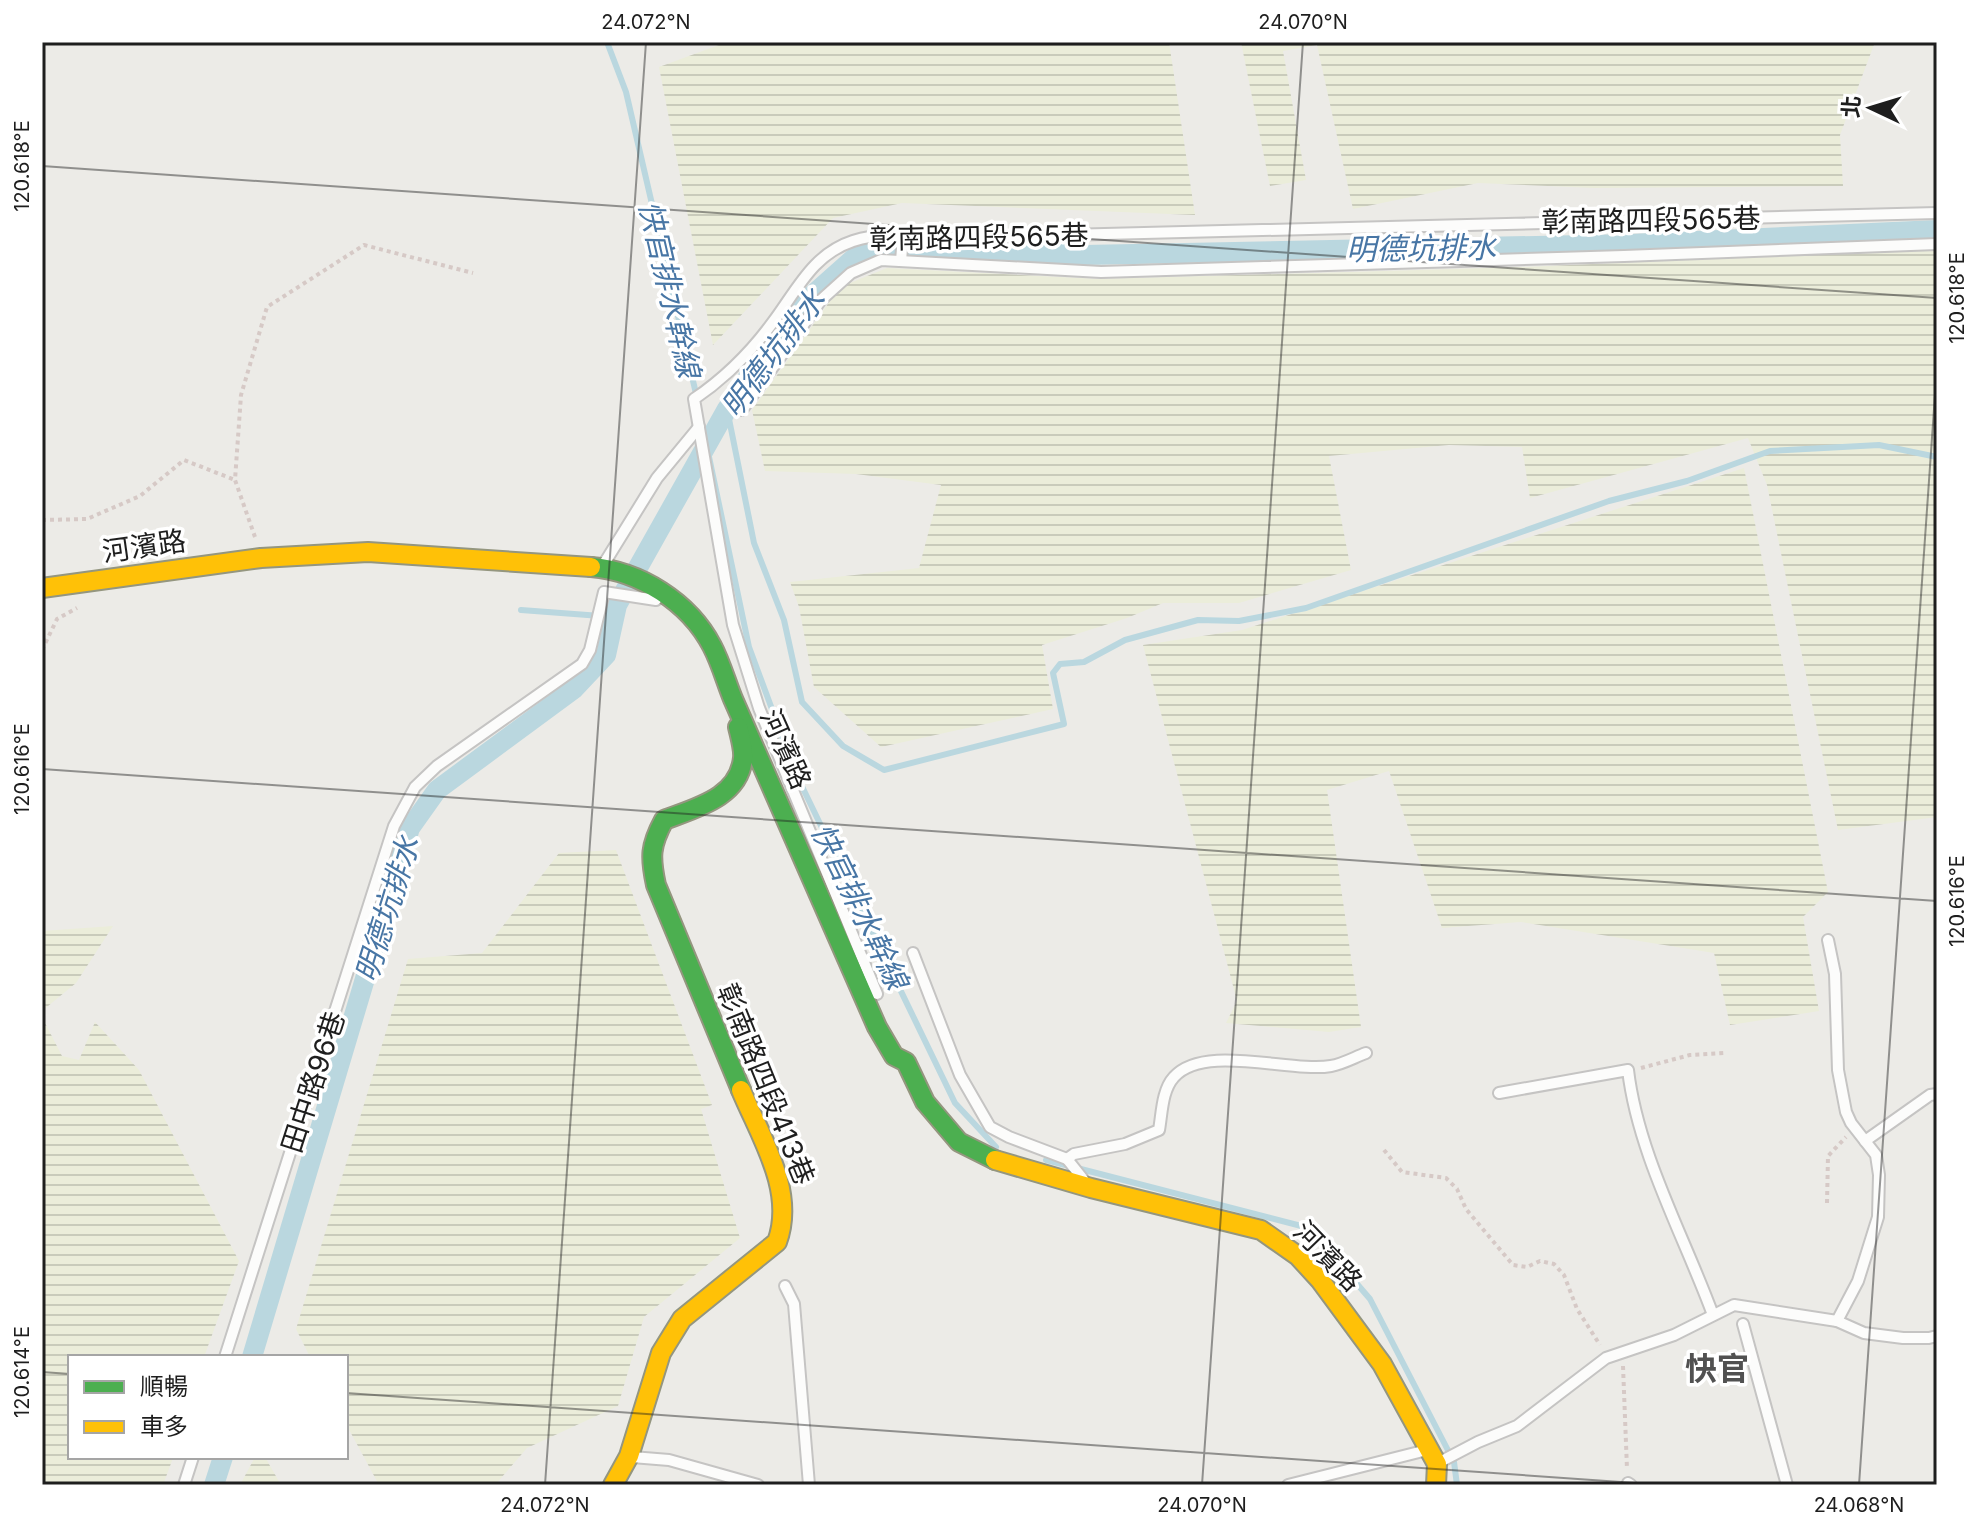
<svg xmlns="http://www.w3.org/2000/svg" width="1979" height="1527" font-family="Inter,'Noto Sans TC',sans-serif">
	<defs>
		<pattern id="farmland-rules" width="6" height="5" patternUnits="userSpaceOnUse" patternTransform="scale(2)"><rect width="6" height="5" fill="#ebedda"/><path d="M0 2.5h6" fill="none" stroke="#c9cbbb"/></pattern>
	</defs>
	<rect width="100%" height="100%" fill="#ecebe7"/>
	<g fill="url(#farmland-rules)">
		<polygon points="727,42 1169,42 1195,215 902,203 833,218 713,345 659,67"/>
		<polygon points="1241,42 1875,42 1840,135 1843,186 1594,188 1478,183 1353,209 1317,45 1283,51 1306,180 1270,186"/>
		<polygon points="1937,249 1937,817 1838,830 1767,485 1748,438 1530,498 1522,447 1449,445 1329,456 1351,570 1239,603 1163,603 1127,618 1042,645 1053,709 881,747 814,687 799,607 790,582 919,568 941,485 856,474 765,471 752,410 840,287 887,268 1099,279 1522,267"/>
		<polygon points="1744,468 1828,892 1803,917 1819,1011 1730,1025 1714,953 1521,922 1442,928 1389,771 1327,790 1361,1027 1329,1032 1226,1023 1237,1001 1143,645 1242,630"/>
		<polygon points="616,850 712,1105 701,1109 740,1238 644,1317 618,1406 527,1448 495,1485 379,1485 346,1424 346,1357 310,1357 296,1329 408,959 482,953 559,853"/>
		<polygon points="113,926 76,983 42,1011 42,931"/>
		<polygon points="42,1017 62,1056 79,1060 95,1022 139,1070 239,1261 204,1357 70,1357 70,1457 173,1458 163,1485 42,1485"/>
		<polygon points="255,1457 265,1457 281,1485 240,1485"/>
	</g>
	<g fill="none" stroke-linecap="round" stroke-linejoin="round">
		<g stroke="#bad7df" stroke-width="6">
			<polyline points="607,42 626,92 697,398"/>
			<polyline points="727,409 754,543 784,620 802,702 843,746 884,770 1064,724 1053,673 1060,664 1084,662 1125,640 1198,620 1239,621 1306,608 1609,501 1687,481 1770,451 1879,445 1937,457"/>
			<polyline points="708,452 749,647 796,774 955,1103 996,1147"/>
			<polyline points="521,610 614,617"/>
			<polyline points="1046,1160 1309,1228 1370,1299 1454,1462 1457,1485"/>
		</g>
		<g stroke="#bad7df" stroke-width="20">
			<polyline points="252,1357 410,828 437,790 574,689 606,655 617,605 727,409 749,376 808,299 862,251 874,246 893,245 1084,255 1630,244 1937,230"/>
			<polyline points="214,1485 223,1457"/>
		</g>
		<defs>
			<g id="lane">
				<polyline points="901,261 903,236"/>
				<polyline points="742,410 821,300 851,273 881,260 1101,272 1624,256 1937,244"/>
				<polyline points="602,567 657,478 699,427"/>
				<polyline points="1828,940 1835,974 1838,1070 1846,1112 1851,1123 1876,1155 1879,1175 1878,1217 1858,1281 1837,1321"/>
				<polyline points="913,953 960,1075 990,1127 1009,1137 1067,1159"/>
				<path d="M877 994 759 708 733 625 694 399C725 378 751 352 773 322 797 290 813 254 853 241 884 231 919 237 951 238L1937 213"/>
				<path d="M1499 1093 1628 1070C1638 1154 1684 1236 1713 1315"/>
				<polyline points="1865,1141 1930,1095 1937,1094"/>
				<path d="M1083 1179 1067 1159 1074 1154 1125 1144 1159 1130C1162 1113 1162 1090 1174 1077 1204 1043 1291 1073 1331 1066 1343 1064 1355 1057 1366 1053"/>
				<polyline points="785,1286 794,1304 809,1485"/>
				<polyline points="1743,1324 1787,1485"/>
				<polyline points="225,1357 394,826 415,787 437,766 582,664 590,650 604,592 656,600"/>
				<polyline points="632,1457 669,1460 758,1485"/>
				<polyline points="1438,1463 1478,1442 1517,1426 1606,1358 1674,1335 1734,1305 1837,1321 1864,1333 1903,1338 1929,1338 1937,1336"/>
				<polyline points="1628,1483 1631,1485"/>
				<polyline points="184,1485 193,1457"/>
				<polyline points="1288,1485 1427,1450"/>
			</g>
			<g id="fast">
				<path d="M591 567C640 571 689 602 712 646 721 663 726 682 733 699L877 1027 894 1056 906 1062 925 1102 959 1142 995 1160"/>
				<path d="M738 727C740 736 744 749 743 758 739 798 695 808 664 820 650 846 650 857 656 885L741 1090"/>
			</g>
			<g id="slow">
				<polyline points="42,588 261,558 368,552 591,567"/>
				<polyline points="995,1160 1091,1188 1261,1230 1298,1256 1320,1280 1382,1364 1437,1464 1436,1485"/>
				<path d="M613 1485 629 1456 661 1353 682 1319 777 1242C796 1191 760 1136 741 1090"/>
			</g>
		</defs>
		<use href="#lane" stroke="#c5c4c3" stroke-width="14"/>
		<use href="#fast" stroke="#94967f" stroke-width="22"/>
		<use href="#slow" stroke="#94967f" stroke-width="22"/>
		<g stroke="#d6c9c6" stroke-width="4" stroke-dasharray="4 4" stroke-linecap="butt">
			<polyline points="42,520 87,519 140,496 184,460 235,480"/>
			<polyline points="255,537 235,480 241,395 267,307 364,245 473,273"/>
			<polyline points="42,650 57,619 77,608"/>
			<polyline points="1641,1068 1690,1055 1725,1053"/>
			<polyline points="1384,1150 1402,1172 1446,1178 1457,1189 1466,1209 1513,1265 1527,1267 1540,1261 1554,1264 1564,1275 1577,1309 1600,1345"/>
			<polyline points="1827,1203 1828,1156 1846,1137"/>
			<polyline points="1623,1366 1627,1469"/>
		</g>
		<use href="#lane" stroke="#fcfcfb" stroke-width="10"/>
		<use href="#fast" stroke="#4caf50" stroke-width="18"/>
		<use href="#slow" stroke="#ffc107" stroke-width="18"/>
	</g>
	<path fill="none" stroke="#1e1e1e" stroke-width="2" stroke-opacity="0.45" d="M42 166 1937 298M42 769 1937 901M42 1372 70 1374M346 1393 1664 1485M545 1485 646 42M1202 1485 1303 42M1859 1485 1937 366"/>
	<g text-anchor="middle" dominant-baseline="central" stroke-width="7" stroke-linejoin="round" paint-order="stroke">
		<g font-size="28" fill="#1e1e1e" stroke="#fff">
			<text transform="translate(1651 220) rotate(-1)">彰南路四段565巷</text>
			<text transform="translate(979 237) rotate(-1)">彰南路四段565巷</text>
			<text transform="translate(144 546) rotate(-8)">河濱路</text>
			<text transform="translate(786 749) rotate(66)">河濱路</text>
			<text transform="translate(313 1082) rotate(-72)">田中路96巷</text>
			<text transform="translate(766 1084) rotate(68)">彰南路四段413巷</text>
			<text transform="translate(1328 1256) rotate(46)">河濱路</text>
		</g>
		<g font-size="30" font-style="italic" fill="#4876a5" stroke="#fff">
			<text transform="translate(1421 248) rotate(-1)">明德坑排水</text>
			<text transform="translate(670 289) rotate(77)">快官排水幹線</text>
			<text transform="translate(773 353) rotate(-53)">明德坑排水</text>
			<text transform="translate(860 906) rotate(64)">快官排水幹線</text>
			<text transform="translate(387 909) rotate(-73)">明德坑排水</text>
		</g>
		<g font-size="32" font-weight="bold" fill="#515151" stroke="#fff">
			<text x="1717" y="1368">快官</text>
		</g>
	</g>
	<rect width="1979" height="1527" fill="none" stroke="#ffffff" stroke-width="88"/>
	<rect x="68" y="1355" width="280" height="104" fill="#ffffff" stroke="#a5a5a5" stroke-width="2"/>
	<rect x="84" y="1381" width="40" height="12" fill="#4caf50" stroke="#a5a5a5" stroke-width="2"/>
	<text x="140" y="1395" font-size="24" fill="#1e1e1e">順暢</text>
	<rect x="84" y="1421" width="40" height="12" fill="#ffc107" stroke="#a5a5a5" stroke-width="2"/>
	<text x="140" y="1435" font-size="24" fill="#1e1e1e">車多</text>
	<g transform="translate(1871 108) rotate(274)" stroke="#ffffff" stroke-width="6" paint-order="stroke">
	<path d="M0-6L14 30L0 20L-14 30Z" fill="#1e1e1e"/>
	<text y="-12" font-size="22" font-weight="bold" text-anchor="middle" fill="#1e1e1e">北</text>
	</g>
	<rect x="44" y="44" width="1891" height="1439" fill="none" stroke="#1e1e1e" stroke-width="3"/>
	<g font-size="20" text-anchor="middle" fill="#1e1e1e">
		<text x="646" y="29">24.072°N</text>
		<text x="1303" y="29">24.070°N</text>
		<text transform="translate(22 166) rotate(-90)" y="7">120.618°E</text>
		<text transform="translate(1957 298) rotate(-90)" y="7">120.618°E</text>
		<text transform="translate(22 769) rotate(-90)" y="7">120.616°E</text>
		<text transform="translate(1957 901) rotate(-90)" y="7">120.616°E</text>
		<text transform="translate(22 1372) rotate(-90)" y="7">120.614°E</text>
		<text x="545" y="1512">24.072°N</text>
		<text x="1202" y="1512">24.070°N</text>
		<text x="1859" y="1512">24.068°N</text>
	</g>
</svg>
